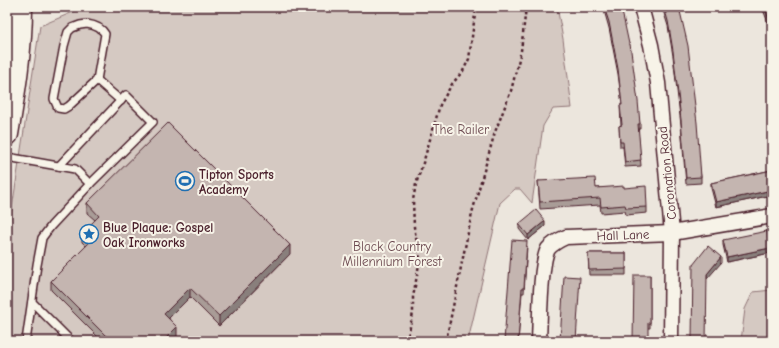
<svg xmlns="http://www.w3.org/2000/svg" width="779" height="348" font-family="'Comic Neue',sans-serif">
	<rect width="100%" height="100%" fill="#ece6dd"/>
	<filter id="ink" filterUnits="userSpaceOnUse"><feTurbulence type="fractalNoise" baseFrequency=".025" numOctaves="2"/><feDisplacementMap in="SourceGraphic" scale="8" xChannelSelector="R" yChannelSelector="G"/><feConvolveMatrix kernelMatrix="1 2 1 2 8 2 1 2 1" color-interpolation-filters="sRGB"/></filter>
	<g filter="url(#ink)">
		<g fill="#d5c9c2" stroke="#907476">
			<polygon points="85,7 557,7 563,39 572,108 553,109 543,126 532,203 520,189 515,189 500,203 468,341 7,341 7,241 40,26"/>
			<polygon points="772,290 772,341 741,341 745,309 753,292"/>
		</g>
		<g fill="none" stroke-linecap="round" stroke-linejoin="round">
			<defs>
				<g id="service">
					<path d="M87 24C94 25 101 27 105 34L97 80 69 106 64 109 58 108 54 99 64 46 68 32 72 28 80 25Z"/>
					<polyline points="97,80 121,101"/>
					<polyline points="7,157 75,169 90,184"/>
					<polyline points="32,302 71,341"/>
					<polyline points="26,341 37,265 42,238 51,226 90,184 153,122 126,95 59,166"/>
				</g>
				<g id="minor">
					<polyline points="641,7 651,45 658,83 672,233 671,341"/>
					<path d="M539 341C540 322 540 263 548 249 553 243 559 240 566 237L672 233 772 216"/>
				</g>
				<path id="primary" d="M7 134C14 92 21 50 21 7"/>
			</defs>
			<use href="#service" stroke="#4a1f2b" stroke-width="10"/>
			<use href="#minor" stroke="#4a1f2b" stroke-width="17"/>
			<use href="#primary" stroke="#4a1f2b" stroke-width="25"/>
			<g stroke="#4a1f2b" stroke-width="2.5" stroke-dasharray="3 3" stroke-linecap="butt">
				<polyline points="407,341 413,313 413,297 420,259 414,227 413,200 416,184 424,160 440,105 452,84 463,71 469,59 476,7"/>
				<polyline points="446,341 472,213 495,132 511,91 521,51 526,7"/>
			</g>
			<use href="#service" stroke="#f7f3e8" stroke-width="7"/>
			<use href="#minor" stroke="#f7f3e8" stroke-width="14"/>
			<use href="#primary" stroke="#f7f3e8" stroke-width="22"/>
		</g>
		<g fill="#a99c97" stroke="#4a1f2b">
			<polygon points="603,7 620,7 640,124 640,129 638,129 641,166 625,167 623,147 620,147 619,126 621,126 620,105 622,105 618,74 609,28"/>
			<polygon points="662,7 679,7 701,177 701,183 686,184 681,125 673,56 668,26"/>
			<polygon points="762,7 772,7 772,33"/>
			<polygon points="772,170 772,195 716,207 711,188 711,183"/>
			<polygon points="538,181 596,188 624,188 647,207 647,213 626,215 625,211 601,213 600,205 540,209"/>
			<polygon points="87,203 290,254 219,326 190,297 169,318 177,336 172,341 102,341 51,290 51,281 86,246 82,242 82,233 95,220 87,213"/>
			<polygon points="519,224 545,226 528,240 519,229"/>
			<polygon points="723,240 770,253 727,262 723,245"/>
			<polygon points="527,246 524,293 522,293 518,341 504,341"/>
			<polygon points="588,253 626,253 626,275 589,275"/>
			<polygon points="650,275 650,328 648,328 633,341"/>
		</g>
		<g fill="#897f7b" stroke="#4a1f2b">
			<polygon points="772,190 772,195 716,207 716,202"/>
			<polygon points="545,221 545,226 528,240 528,235"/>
			<polygon points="290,245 290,254 219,326 219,316"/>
			<polygon points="770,248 770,253 727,262 727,257"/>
			<polygon points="721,257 721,263 707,279 707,274"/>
			<polygon points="190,288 190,297 164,323 164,314"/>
			<polygon points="177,327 177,336 172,341 163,341"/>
		</g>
		<g fill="#c4b5b0" stroke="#4a1f2b">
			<polygon points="604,7 620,7 623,16 629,44 630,44 638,101 640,124 638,124 641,160 625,162 623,142 620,142 619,126 622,125 620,105 622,105 618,69 609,22"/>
			<polygon points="664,7 679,7 688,46 697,123 701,177 686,178 681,120 673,51 668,21"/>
			<polygon points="764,7 772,7 772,28 767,14"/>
			<polygon points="168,123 290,245 219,316 190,288 164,314 177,327 163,341 111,341 51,281 91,241 82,233 99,216 87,203"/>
			<polygon points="772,170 772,190 716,202 711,183"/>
			<polygon points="595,178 596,188 624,186 624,188 646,186 647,207 626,208 625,205 601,207 600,198 540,202 538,181"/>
			<polygon points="536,210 545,221 528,235 519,224"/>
			<polygon points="767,231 770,248 727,257 723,240"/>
			<polygon points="512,240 527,241 524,288 522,288 518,341 504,341"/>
			<polygon points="708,246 721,257 707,274 706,341 692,341 693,265"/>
			<polygon points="588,253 626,253 626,269 589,270"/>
			<polygon points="634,275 650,275 650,323 648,323 648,341 633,341"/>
			<polygon points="564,276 580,277 576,341 560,341"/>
		</g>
	</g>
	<defs>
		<symbol id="stadium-ring" viewBox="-11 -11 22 22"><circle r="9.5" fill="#f7f3e8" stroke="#1f6fb2" stroke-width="1.5"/><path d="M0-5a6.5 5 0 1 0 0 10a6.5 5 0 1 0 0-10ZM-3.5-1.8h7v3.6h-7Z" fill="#1f6fb2"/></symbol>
		<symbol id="sight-ring" viewBox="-11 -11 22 22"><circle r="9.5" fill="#f7f3e8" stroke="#1f6fb2" stroke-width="1.5"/><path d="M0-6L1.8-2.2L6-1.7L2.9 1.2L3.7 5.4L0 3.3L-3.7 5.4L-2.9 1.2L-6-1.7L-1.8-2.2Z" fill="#1f6fb2"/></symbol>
	</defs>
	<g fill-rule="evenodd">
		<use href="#stadium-ring" x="174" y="170" width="22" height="22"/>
		<use href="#sight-ring" x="78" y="223" width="22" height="22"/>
	</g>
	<g text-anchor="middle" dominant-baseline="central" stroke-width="4" stroke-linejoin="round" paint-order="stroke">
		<g font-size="13" fill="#6d4a51" stroke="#f7f3e8">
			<text x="461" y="129">The Railer</text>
			<text x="392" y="246">Black Country<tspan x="392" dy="15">Millennium Forest</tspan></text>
		</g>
		<g font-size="13" fill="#4a1f2b" stroke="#f7f3e8">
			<text transform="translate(667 173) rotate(-96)">Coronation Road</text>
			<text transform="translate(623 235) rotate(-2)">Hall Lane</text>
		</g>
		<g font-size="13" font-weight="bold" fill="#4a1f2b" stroke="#f7f3e8" text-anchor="start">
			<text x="199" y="174">Tipton Sports<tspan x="199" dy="15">Academy</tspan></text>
			<text x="103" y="227">Blue Plaque: Gospel<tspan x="103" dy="15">Oak Ironworks</tspan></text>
		</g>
	</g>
	<rect width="779" height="348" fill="none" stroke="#f7f3e8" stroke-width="24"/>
	<rect x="12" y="12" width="755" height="324" fill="none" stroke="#4a1f2b" stroke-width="1.5" filter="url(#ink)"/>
</svg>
